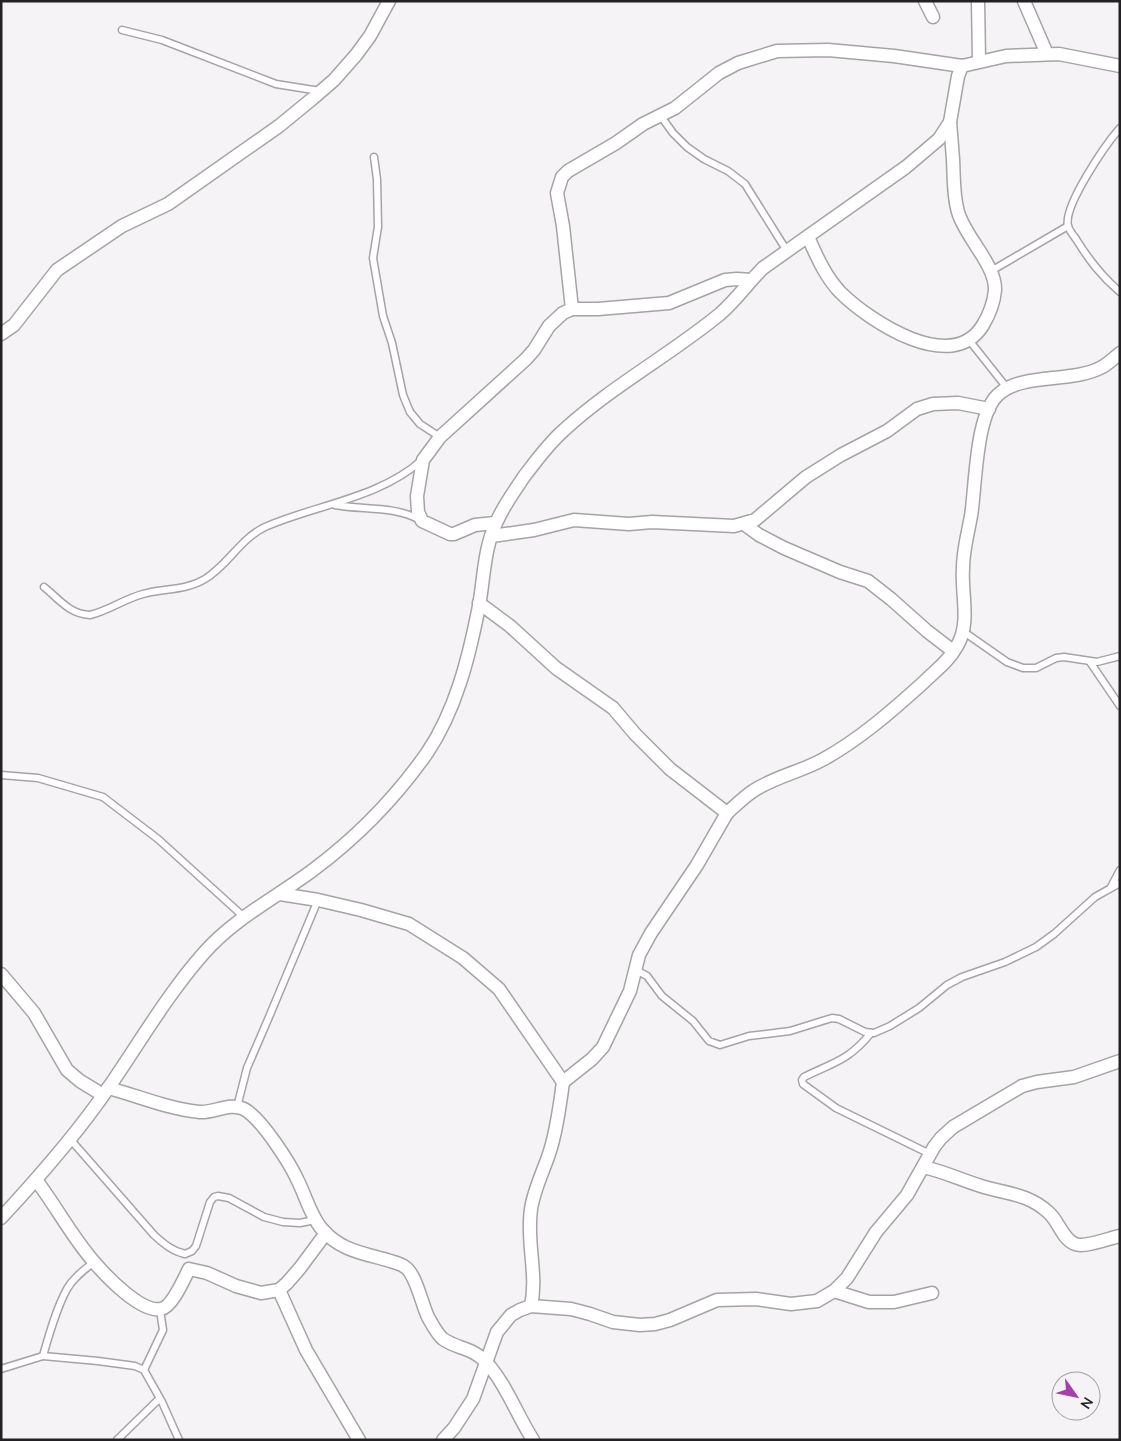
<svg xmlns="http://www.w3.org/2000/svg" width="1121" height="1441" font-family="'Nunito Sans',sans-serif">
	<rect width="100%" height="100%" fill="#f6f3f6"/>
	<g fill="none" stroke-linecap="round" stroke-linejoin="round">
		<defs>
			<g id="lane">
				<polyline points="122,30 162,40 276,84 320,91"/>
				<polyline points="660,115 673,133 687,147 704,159 728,171 745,184 787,251"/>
				<path d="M1120 128C1106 144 1063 206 1068 226 1069 230 1073 235 1076 239 1089 260 1101 276 1120 292"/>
				<polyline points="374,157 377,179 378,227 373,258 383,316 392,343 403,395 410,412 420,424 440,437"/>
				<polyline points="991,271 1068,226"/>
				<polyline points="969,340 1007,388"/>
				<path d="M335 505C361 510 395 506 418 519"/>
				<path d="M44 587C59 599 69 614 90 615 108 611 124 599 143 594 164 588 185 591 205 579 228 565 240 539 265 527 315 505 380 498 422 460"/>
				<polyline points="964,632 1007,662 1023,668 1036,668 1056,658 1064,657 1097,662 1120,656"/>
				<polyline points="1090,662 1120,706"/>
				<polyline points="1,775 38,778 103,797 158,839 244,917"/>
				<polyline points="1111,887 1120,870"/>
				<polyline points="636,970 647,976 662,996 693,1021 709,1041 720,1045 749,1036 790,1031 832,1018 839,1019 865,1032 874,1033 890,1026 919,1008 947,985 962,977 1005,962 1036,947 1054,934 1095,897 1120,883"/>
				<path d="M871 1033C848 1061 834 1062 804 1077L802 1080 803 1084 836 1108 930 1154"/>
				<polyline points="237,1107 247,1068 269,1017 318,900"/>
				<path d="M70 1139 154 1235C164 1244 172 1251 185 1254L192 1251 196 1246 210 1202 214 1197 218 1196 229 1198 264 1217 283 1222 300 1223 315 1220"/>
				<polyline points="43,1356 98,1361 135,1366 144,1370 162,1402 179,1440"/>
				<path d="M1 1369 43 1356C49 1335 56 1309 67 1289 73 1278 84 1270 94 1262"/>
				<polyline points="144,1370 163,1330 160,1310"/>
				<polyline points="117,1440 159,1399"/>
			</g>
			<g id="street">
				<polyline points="925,1 933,17"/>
				<polyline points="978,1 979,61"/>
				<polyline points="1024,1 1047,54"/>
				<path d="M808 237C817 257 825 276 840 292 869 321 952 376 983 325 989 315 994 302 995 290 996 265 965 237 958 212 953 195 954 177 953 159 952 147 951 134 950 122"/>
				<polyline points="572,309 563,226 557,193 562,177 568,171 616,143 643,124 675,108 719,73 738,63 777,51 828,50 894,56 962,66"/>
				<polyline points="1,334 14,325 57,270 122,226 168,204 279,126 312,99 334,80 356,55 370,36 389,1"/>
				<polyline points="495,523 475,525 454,534 450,534 422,521 418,512 417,496 423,460 440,437 526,359 534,350 549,326 563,313 572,309 598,309 669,303 725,280 737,279 751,280"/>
				<polyline points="744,524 759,535 784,548 840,572 868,581 891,599 927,631 953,651"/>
				<polyline points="492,536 534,530 574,520 629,524 652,522 734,526 755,520 806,477 841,455 887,431 917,409 933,404 958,403 989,409"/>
				<path d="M479 603 510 626 556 668 613 708 635 734 670 769 727 813C735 806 744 797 753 791 774 777 800 772 822 760 859 740 893 710 924 682 936 670 949 661 957 646 971 623 961 594 963 568 963 551 968 533 971 516 976 486 975 412 1000 393 1024 373 1073 383 1102 367 1108 364 1114 358 1120 353"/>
				<path d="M280 894 318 900 361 910 409 924 463 958 499 989 563 1082C560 1105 557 1129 550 1151 544 1170 534 1189 531 1209 526 1242 538 1274 531 1306"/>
				<polyline points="1,974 34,1013 67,1070 80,1081 103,1095"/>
				<polyline points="563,1082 592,1059 603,1047 630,991 639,955 651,933 697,865 727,813"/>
				<path d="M108 1088C139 1096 168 1109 200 1112 214 1113 230 1102 244 1109 261 1118 290 1163 298 1181 306 1197 310 1214 321 1228 339 1250 362 1253 387 1260 393 1262 400 1263 405 1267 416 1274 422 1305 428 1317 432 1324 437 1334 443 1339 457 1349 472 1347 486 1362 506 1384 517 1415 533 1440"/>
				<path d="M923 1167C943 1171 961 1180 981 1186 1006 1194 1027 1193 1048 1212 1059 1221 1062 1239 1075 1244 1085 1248 1109 1238 1120 1236"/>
				<path d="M36 1180C56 1206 72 1237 94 1262 106 1276 141 1313 161 1309 172 1307 184 1279 189 1269L207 1273 236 1286 261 1293 279 1290 287 1283 300 1268 326 1233"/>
				<path d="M1 1218C40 1176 77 1134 109 1087 140 1042 167 995 203 954 233 919 277 897 313 870 356 838 396 797 427 753 456 710 469 657 479 606 484 578 484 547 497 521 504 505 514 492 523 478 536 461 548 444 564 430 612 386 670 355 720 314 736 300 748 283 763 268L906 167 939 139 950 122 958 76 962 66 1006 56 1059 54 1120 66"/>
				<polyline points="279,1290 306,1350 359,1440"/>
				<polyline points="834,1291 869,1302 894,1302 932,1293"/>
				<polyline points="443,1440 454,1428 473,1399 497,1332 511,1315 520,1310 531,1306 571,1309 590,1314 613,1322 640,1325 655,1324 670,1320 717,1300 756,1299 791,1304 817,1301 834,1291 847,1278 876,1232 907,1195 934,1147 941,1138 953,1127 1022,1086 1037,1082 1074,1077 1120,1061"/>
			</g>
		</defs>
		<use href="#lane" stroke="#a6a3a6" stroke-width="9"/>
		<use href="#street" stroke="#a6a3a6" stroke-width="15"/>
		<use href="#lane" stroke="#fff" stroke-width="6"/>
		<use href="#street" stroke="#fff" stroke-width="12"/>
	</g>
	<rect width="1121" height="1441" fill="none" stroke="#232123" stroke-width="5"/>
	<g transform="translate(1076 1396) rotate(123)"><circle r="24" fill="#f6f3f6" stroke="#a29fa2"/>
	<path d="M0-4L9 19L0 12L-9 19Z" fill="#a440a6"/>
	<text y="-8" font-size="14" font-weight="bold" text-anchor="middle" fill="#232123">N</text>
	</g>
</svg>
